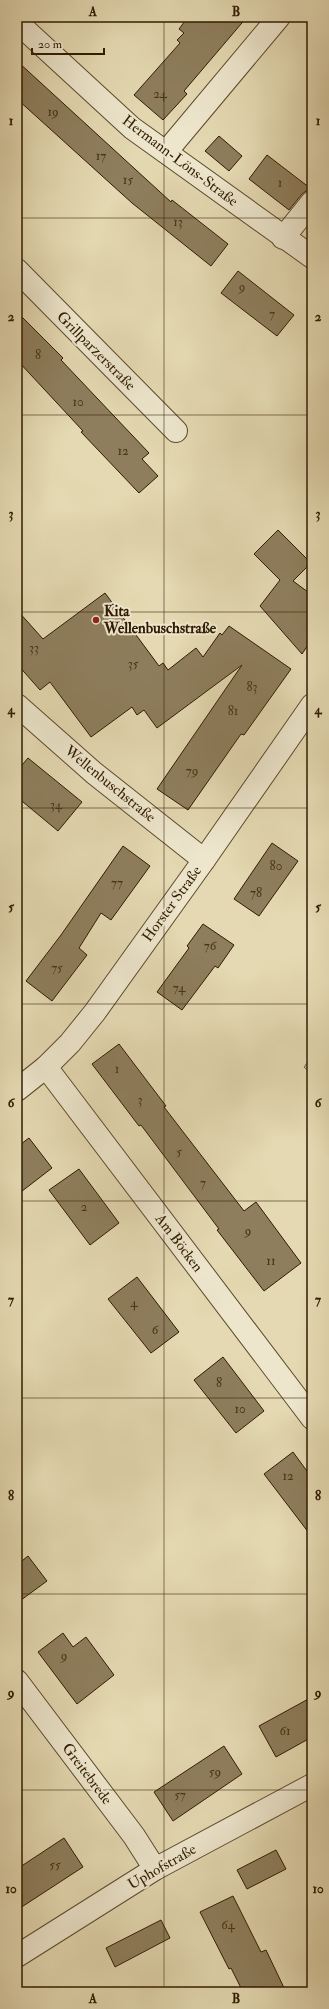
<svg xmlns="http://www.w3.org/2000/svg" width="329" height="2009" font-family="'IM FELL Double Pica',serif">
	<rect width="100%" height="100%" fill="#e4d9b2"/>
	<filter id="stains"><feTurbulence type="fractalNoise" baseFrequency=".005" numOctaves="4"/><feColorMatrix values="0 0 0 0 .2 0 0 0 0 .09 0 0 0 0 .02 0 0 0 .5 -.17"/></filter>
	<radialGradient id="worn" r=".72"><stop offset=".6" stop-color="#630" stop-opacity="0"/><stop offset="1" stop-color="#630" stop-opacity=".3"/></radialGradient>
	<polygon fill="#c5b994" stroke="#7a6a4a" points="312,1056 312,1075 304,1067"/>
	<g fill="#8e7e5d" stroke="#301b00">
		<polygon points="188,17 247,17 184,91 187,94 163,120 134,95 180,43 177,40 184,33 179,29"/>
		<polygon points="17,61 171,202 172,200 228,244 211,266 132,203 17,99"/>
		<polygon points="219,136 242,156 229,171 205,151"/>
		<polygon points="267,155 310,188 302,194 289,210 249,179"/>
		<polygon points="238,271 294,315 277,336 221,293"/>
		<polygon points="17,312 63,358 61,360 149,453 142,459 158,476 139,493 81,432 83,431 17,360"/>
		<polygon points="278,530 311,563 293,581 312,595 312,639 302,654 260,606 280,580 254,554"/>
		<polygon points="105,593 159,666 163,663 168,670 196,648 203,657 220,633 222,635 229,626 291,669 244,735 241,734 188,810 157,789 242,665 157,728 144,710 137,715 132,707 91,737 50,682 40,690 17,664 17,610 43,639"/>
		<polygon points="28,758 82,802 58,831 17,797 17,771"/>
		<polygon points="272,843 298,861 259,916 234,899"/>
		<polygon points="123,846 150,866 111,920 101,913 79,948 87,955 52,1001 26,981 61,935"/>
		<polygon points="203,924 234,945 218,968 215,966 182,1010 157,992 189,948 187,946"/>
		<polygon points="119,1044 166,1106 164,1107 244,1211 256,1202 301,1263 264,1291 217,1230 219,1229 141,1125 139,1126 92,1064"/>
		<polygon points="29,1138 52,1168 17,1195 17,1147"/>
		<polygon points="79,1169 119,1223 90,1245 49,1190"/>
		<polygon points="137,1277 179,1332 151,1353 108,1299"/>
		<polygon points="223,1357 264,1411 236,1433 194,1380"/>
		<polygon points="293,1452 312,1478 312,1537 264,1474"/>
		<polygon points="28,1556 47,1581 17,1603 17,1565"/>
		<polygon points="63,1633 73,1647 86,1637 114,1675 77,1704 38,1652"/>
		<polygon points="312,1697 312,1737 276,1757 259,1726"/>
		<polygon points="224,1746 242,1774 173,1821 154,1792"/>
		<polygon points="64,1838 83,1867 17,1910 17,1869"/>
		<polygon points="276,1850 286,1869 247,1889 237,1870"/>
		<polygon points="233,1896 261,1952 266,1950 286,1992 243,1992 231,1968 229,1969 200,1912"/>
		<polygon points="161,1920 170,1938 115,1967 106,1948"/>
	</g>
	<g fill="none" stroke-linecap="round" stroke-linejoin="round">
		<defs>
			<g id="minor">
				<polyline points="19,24 132,128 312,257"/>
				<polyline points="166,152 279,17"/>
				<polyline points="283,238 312,202"/>
				<polyline points="17,270 176,431"/>
				<polyline points="17,705 94,773 204,860"/>
				<polyline points="46,1067 312,1418"/>
				<polyline points="17,1090 46,1067 70,1043 95,1012 204,860 312,705"/>
				<polyline points="17,1681 134,1836 155,1869"/>
				<polyline points="17,1956 155,1869 312,1785"/>
			</g>
		</defs>
		<use href="#minor" stroke="#5d4a2c" stroke-width="24"/>
		<use href="#minor" stroke="#ede6cd" stroke-width="22"/>
	</g>
	<path fill="none" stroke="#301b00" stroke-width="1" stroke-opacity="0.55" d="M164 17V1992M17 218H312M17 415H312M17 612H312M17 808H312M17 1004H312M17 1201H312M17 1398H312M17 1594H312M17 1790H312"/>
	<circle fill="#8f2418" stroke="#ede6cd" stroke-width="1.5" cx="96" cy="620" r="4"/>
	<g text-anchor="middle" dominant-baseline="central" stroke-width="4" stroke-linejoin="round" paint-order="stroke">
		<g font-size="13" fill="#483417">
			<text x="160" y="94">24</text>
			<text x="53" y="112">19</text>
			<text x="101" y="156">17</text>
			<text x="128" y="180">15</text>
			<text x="280" y="183">1</text>
			<text x="178" y="222">13</text>
			<text x="242" y="287">9</text>
			<text x="272" y="314">7</text>
			<text x="38" y="355">8</text>
			<text x="78" y="402">10</text>
			<text x="123" y="451">12</text>
			<text x="34" y="648">33</text>
			<text x="133" y="664">35</text>
			<text x="252" y="687">83</text>
			<text x="233" y="711">81</text>
			<text x="192" y="771">79</text>
			<text x="56" y="805">34</text>
			<text x="276" y="866">80</text>
			<text x="117" y="883">77</text>
			<text x="256" y="893">78</text>
			<text x="210" y="946">76</text>
			<text x="57" y="968">75</text>
			<text x="179" y="988">74</text>
			<text x="117" y="1069">1</text>
			<text x="140" y="1100">3</text>
			<text x="179" y="1152">5</text>
			<text x="203" y="1183">7</text>
			<text x="84" y="1207">2</text>
			<text x="248" y="1231">9</text>
			<text x="271" y="1261">11</text>
			<text x="134" y="1303">4</text>
			<text x="155" y="1330">6</text>
			<text x="219" y="1383">8</text>
			<text x="240" y="1409">10</text>
			<text x="288" y="1476">12</text>
			<text x="64" y="1656">9</text>
			<text x="285" y="1731">61</text>
			<text x="215" y="1772">59</text>
			<text x="180" y="1795">57</text>
			<text x="55" y="1865">55</text>
			<text x="228" y="1925">64</text>
		</g>
		<g font-size="15" fill="#301b00" stroke="#ede6cd">
			<text transform="translate(180 161) rotate(37)">Hermann-Löns-Straße</text>
			<text transform="translate(96 351) rotate(45)">Grillparzerstraße</text>
			<text transform="translate(110 784) rotate(39)">Wellenbuschstraße</text>
			<text transform="translate(172 904) rotate(-54)">Horster Straße</text>
			<text transform="translate(179 1243) rotate(53)">Am Böcken</text>
			<text transform="translate(87 1774) rotate(53)">Greitebrede</text>
			<text transform="translate(162 1867) rotate(-30)">Uphofstraße</text>
		</g>
		<g font-size="15" font-weight="bold" fill="#301b00" stroke="#ede6cd" text-anchor="start">
			<text x="104" y="611">Kita<tspan x="104" dy="17">Wellenbuschstraße</tspan></text>
		</g>
	</g>
	<rect width="329" height="2009" fill="none" stroke="#e4d9b2" stroke-width="44"/>
	<path d="M32 48v6h72v-6" fill="none" stroke="#301b00" stroke-width="2"/>
	<text x="38" y="48" font-size="12" fill="#301b00" stroke="#ede6cd" stroke-width="3" paint-order="stroke">20 m</text>
	<rect x="22" y="22" width="285" height="1965" fill="none" stroke="#301b00" stroke-width="1.5"/>
	<g font-size="13" text-anchor="middle" font-weight="bold" fill="#301b00">
		<text x="93" y="16">A</text>
		<text x="236" y="16">B</text>
		<text x="11" y="125">1</text>
		<text x="318" y="125">1</text>
		<text x="11" y="321">2</text>
		<text x="318" y="321">2</text>
		<text x="11" y="518">3</text>
		<text x="318" y="518">3</text>
		<text x="11" y="714">4</text>
		<text x="318" y="714">4</text>
		<text x="11" y="911">5</text>
		<text x="318" y="911">5</text>
		<text x="11" y="1107">6</text>
		<text x="318" y="1107">6</text>
		<text x="11" y="1304">7</text>
		<text x="318" y="1304">7</text>
		<text x="11" y="1500">8</text>
		<text x="318" y="1500">8</text>
		<text x="11" y="1697">9</text>
		<text x="318" y="1697">9</text>
		<text x="11" y="1893">10</text>
		<text x="318" y="1893">10</text>
		<text x="93" y="2003">A</text>
		<text x="236" y="2003">B</text>
	</g>
	<rect width="100%" height="100%" filter="url(#stains)"/>
	<rect width="100%" height="100%" fill="url(#worn)"/>
</svg>
